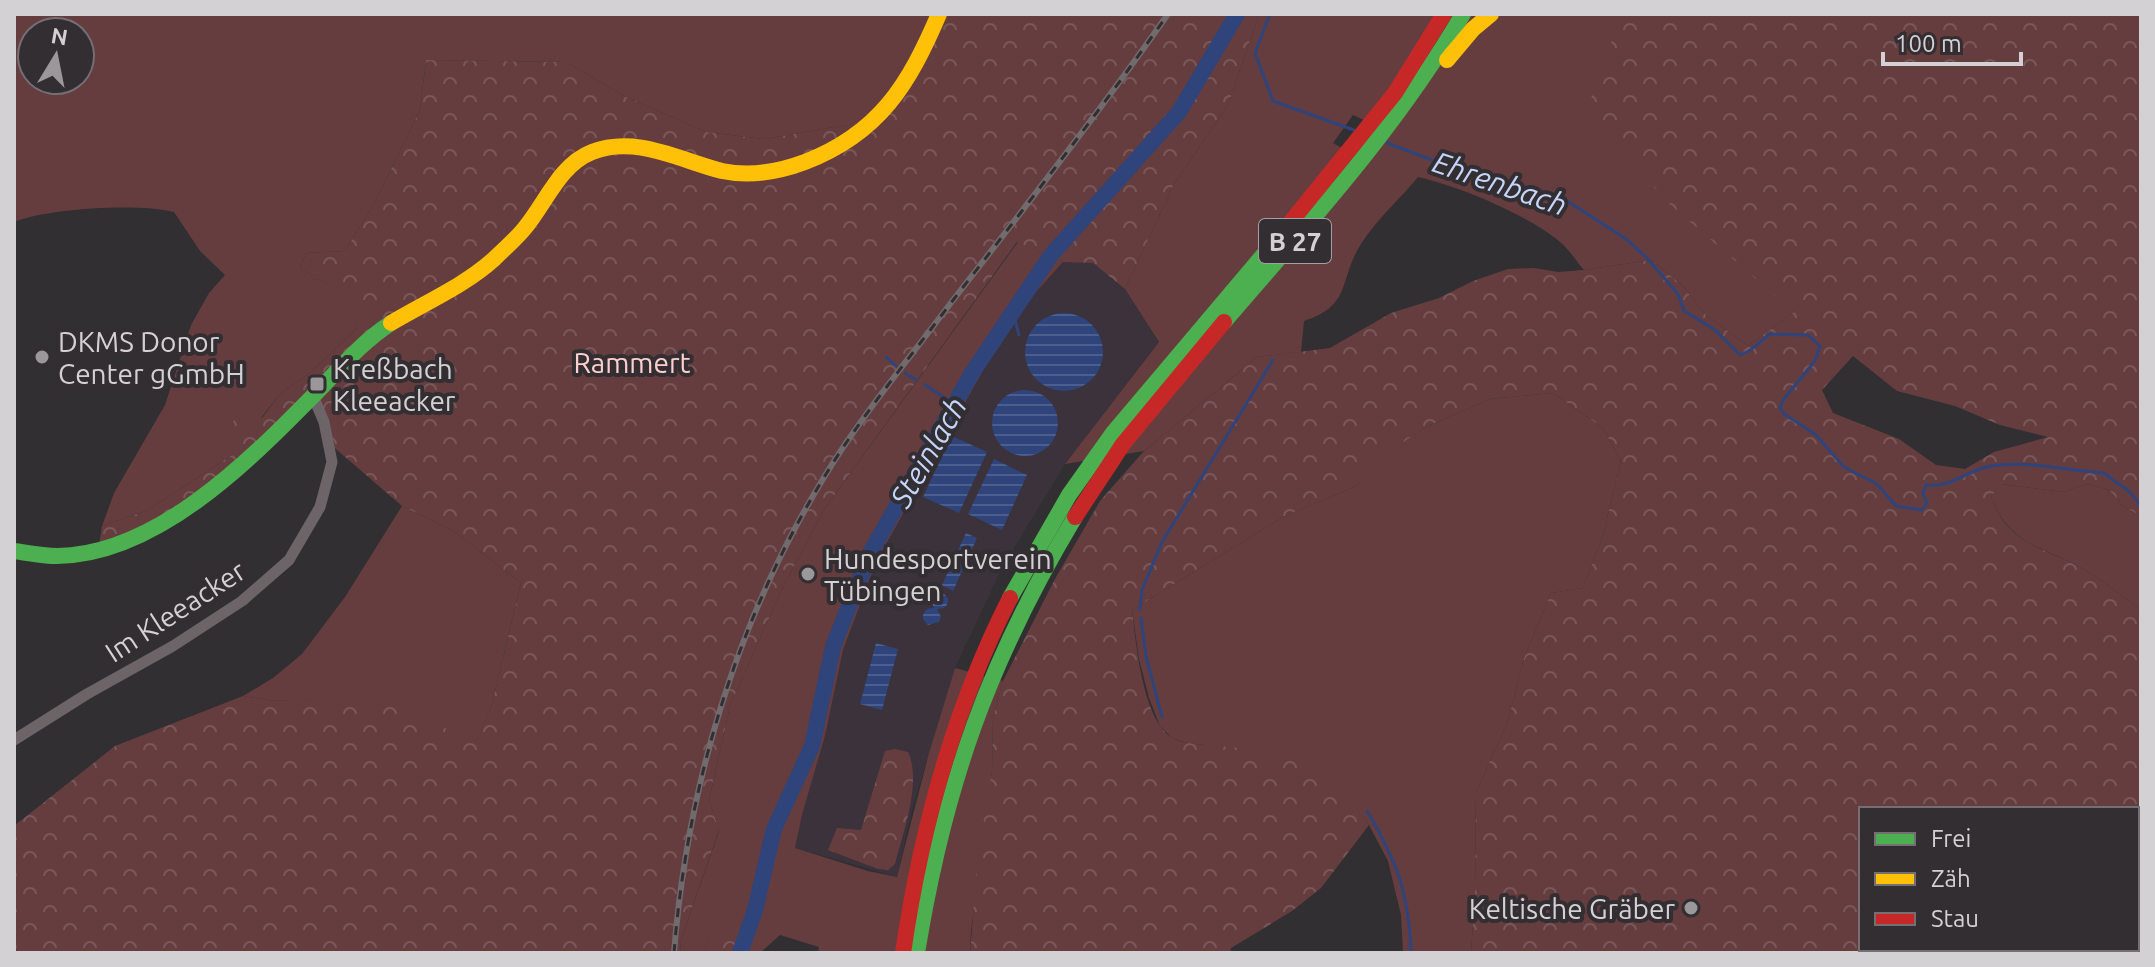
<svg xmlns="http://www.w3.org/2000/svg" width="2155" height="967" font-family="Ubuntu,sans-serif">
	<defs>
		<pattern id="forest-crowns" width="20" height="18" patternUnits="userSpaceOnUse" patternTransform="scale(2)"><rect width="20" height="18" fill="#653d3f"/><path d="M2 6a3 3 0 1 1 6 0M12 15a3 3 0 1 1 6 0" fill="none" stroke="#7a585a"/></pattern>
		<pattern id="water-rules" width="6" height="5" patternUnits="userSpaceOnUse" patternTransform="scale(2)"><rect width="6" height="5" fill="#2e447b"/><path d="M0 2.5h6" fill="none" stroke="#4b5e8d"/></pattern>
	</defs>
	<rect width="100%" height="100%" fill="#312f31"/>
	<polygon fill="#3b323b" points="1063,262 1093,263 1125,289 1159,342 1065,464 1002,568 955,668 912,810 897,877 795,848 802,815 825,736 843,649 876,562 983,372 1036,292"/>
	<g fill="#653d3f" fill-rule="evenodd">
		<path d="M14 14H939L931 34 865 130 846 125 765 139 706 132 624 96 566 62 426 60 420 110 374 204 345 251 306 253 300 268 364 305 356 329 311 372 280 394 232 455 148 510 102 526 114 493 165 405 191 325 209 293 225 275 200 251 174 212C138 203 49 208 14 222ZM32 32H80V80H32Z"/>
		<path d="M1259 14H1626L1593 113 1794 312 1748 346 1706 315 1682 285 1651 260 1584 270C1576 261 1569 249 1560 242 1528 215 1459 186 1418 177 1400 199 1376 220 1361 244 1338 280 1353 305 1304 321L1301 352 1257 357 1144 451 1065 464 1159 342 1125 289 1174 184 1228 105ZM1353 115 1390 132 1363 160 1333 143Z"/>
		<polygon points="1018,242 1063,262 1036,292 983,371 876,562 843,650 825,736 802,815 795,848 868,871 897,877 929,753 955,668 1003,681 993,718 992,771 971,931 970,953 818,953 819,947 780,935 760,953 753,953 712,930 704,953 680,953 681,940 719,831 709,800 730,706 780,593 825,508"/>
		<polygon points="1553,393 1603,428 1621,461 1603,535 1583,588 1551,593 1524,658 1508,721 1476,792 1475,894 1471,953 1403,953 1401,915 1388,861 1369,825 1339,788 1270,753 1188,743 1172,738 1160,726 1149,698 1139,659 1132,610 1283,517 1358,485 1373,462 1426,427 1490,399"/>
		<path d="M2001 484 2063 492 2088 484 2109 490 2123 506 2141 516V610C2124 598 2108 584 2090 573 2050 548 2008 547 1991 496Z"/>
		<polygon points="402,506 454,531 521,583 491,708 476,742 367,697 275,701 243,696 273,678 302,654 345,597"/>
	</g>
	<g fill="url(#forest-crowns)" fill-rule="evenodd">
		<polygon points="939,14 1259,14 1228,105 1174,184 1125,289 1093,263 1063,262 1017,242 825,508 780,593 730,706 709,800 719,830 681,940 680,953 14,953 14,826 115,746 243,696 275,701 367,696 476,741 491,708 521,583 454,531 402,506 330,444 317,400 164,518 99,546 102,526 148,510 232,455 234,409 262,418 280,394 311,372 356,329 363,305 300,268 306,253 345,251 374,204 420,110 426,60 566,62 624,96 706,132 765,139 846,125 866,129 881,114"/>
		<path d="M1625 14H2141V516L2123 506 2109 490 2088 484 2063 492 2002 484 1991 496C2007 547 2050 548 2090 573 2108 584 2124 598 2141 610V953H1471L1475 894 1476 792 1508 721 1524 658 1551 593 1583 588 1603 535 1621 461 1603 428 1553 393 1490 399 1426 427 1374 462 1358 485 1283 517 1132 610C1136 642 1142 717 1171 737 1183 745 1204 744 1219 746 1252 749 1291 752 1319 771 1340 784 1354 807 1369 825L1321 888 1292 911 1231 948 1230 953H970L978 855 992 771 993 718 1003 681 1055 579 1100 501 1144 451 1257 357 1330 348 1391 313 1439 298 1473 281 1508 269 1534 268 1558 272 1584 270 1651 260 1682 285 1706 315 1748 346 1794 312 1664 199 1593 113C1584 88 1614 39 1625 14ZM1853 356 1897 391 1955 406 2000 425 2048 437 1994 452 1965 469 1936 465 1899 439 1833 413 1822 390ZM1861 809H2137V949H1861Z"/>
		<path d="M895 749 908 752C922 781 903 833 895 864L888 870 878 869 828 850 837 828 861 830 885 751Z"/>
		<polygon points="712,929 753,953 704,953"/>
	</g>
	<g fill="url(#water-rules)">
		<circle cx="1064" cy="352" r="39"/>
		<circle cx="1025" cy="423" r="33"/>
		<polygon points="952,436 987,452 959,513 923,497"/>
		<polygon points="994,459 1027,475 1002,530 968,514"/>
		<polygon points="966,533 977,538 953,591 942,585"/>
		<path d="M942 592 948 598C949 606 944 609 937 609L941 617 939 622 928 625 923 619C922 611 927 608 934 608L931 601 934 594Z"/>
		<polygon points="876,643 898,649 882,710 860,704"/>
	</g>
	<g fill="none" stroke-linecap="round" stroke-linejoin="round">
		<g stroke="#2e447b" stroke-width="3">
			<polyline points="1270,14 1255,53 1273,101 1354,130"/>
			<path d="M1387 143 1432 160 1561 197 1626 239 1646 257 1678 294 1684 311 1714 329 1740 355 1749 351 1770 334 1808 335 1820 346 1815 361 1783 400 1780 408 1784 414 1815 434 1844 467 1877 484 1896 506 1922 510 1927 503 1923 493 1926 485C1952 488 1967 470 1991 466 2029 460 2067 471 2104 473 2120 487 2131 488 2141 507"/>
			<polyline points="1013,312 1019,335"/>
			<polyline points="886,357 896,366"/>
			<polyline points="905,373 916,380"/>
			<polyline points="925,385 954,404"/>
			<polyline points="1140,610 1142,590 1162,542 1273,360"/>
			<polyline points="1141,618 1146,656 1162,717"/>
			<path d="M1367 811C1397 861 1409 894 1411 953"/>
		</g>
		<polyline stroke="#2e447b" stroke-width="16" points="740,953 755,910 774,829 812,746 833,647 869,555 972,373 1051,255 1179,112 1237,14"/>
		<polyline stroke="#6d6468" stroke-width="11" points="14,740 87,694 173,646 242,601 289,560 320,507 332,462 324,422 313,396"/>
		<g stroke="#4caf50" stroke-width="16">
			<path d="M1224 322C1309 223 1397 127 1463 14"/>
			<path d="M14 551C28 553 43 556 57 556 155 555 247 463 311 398 338 371 359 344 391 323"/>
			<polyline points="1010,598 1069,495 1113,433 1281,234"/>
			<path d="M917 953C944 787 988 662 1075 517"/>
		</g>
		<g stroke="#ffc107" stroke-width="16">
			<polyline points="1447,60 1473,29 1491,14"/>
			<path d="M391 323C426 302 464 286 494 259 504 249 515 240 524 229 546 203 559 165 592 152 636 135 679 160 722 171 750 177 778 172 805 162 880 133 909 84 939 14"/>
		</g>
		<g stroke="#c62828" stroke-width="16">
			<polyline points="1281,234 1395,93 1444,14"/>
			<polyline points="1075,517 1123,444 1224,322"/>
			<path d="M903 953C921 829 953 710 1010 598"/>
		</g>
		<defs>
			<path id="rail" d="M674 953C687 787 736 622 823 479 859 419 905 364 947 308 1022 211 1098 114 1168 14"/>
		</defs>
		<use href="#rail" stroke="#716b6e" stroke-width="6"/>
		<use href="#rail" stroke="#322e32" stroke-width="3" stroke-dasharray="9" stroke-linecap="butt"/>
	</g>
	<g fill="#9b989b" stroke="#322e32" stroke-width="3">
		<circle cx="42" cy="357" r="8"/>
		<rect x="309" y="376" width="16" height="16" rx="4"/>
		<circle cx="808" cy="574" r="8"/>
		<circle cx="1691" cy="908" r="8"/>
	</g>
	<g text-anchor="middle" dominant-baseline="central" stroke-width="8" stroke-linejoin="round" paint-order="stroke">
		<rect fill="#322e32" stroke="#a3a0a3" stroke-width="2" x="1259" y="219" width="72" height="44" rx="6"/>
		<g font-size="26" font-weight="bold" fill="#d4d1d4">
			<text x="1295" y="241">B 27</text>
		</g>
		<g font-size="28" fill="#d4d1d4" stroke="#322e32" text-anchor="start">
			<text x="58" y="341">DKMS Donor<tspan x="58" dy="32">Center gGmbH</tspan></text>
			<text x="333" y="368">Kreßbach<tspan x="333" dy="32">Kleeacker</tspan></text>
			<text x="824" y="558">Hundesportverein<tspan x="824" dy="32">Tübingen</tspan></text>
			<text x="1675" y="908" text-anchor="end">Keltische Gräber</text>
		</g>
		<g font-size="28" fill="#ffcfcf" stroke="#322e32">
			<text x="632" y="362">Rammert</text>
		</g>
		<g font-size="28" fill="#d4d1d4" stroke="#322e32">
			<text transform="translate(175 611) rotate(-33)">Im Kleeacker</text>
		</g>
		<g font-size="30" font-style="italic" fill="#c5d5fa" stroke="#322e32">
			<text transform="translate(1500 183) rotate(19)">Ehrenbach</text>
			<text transform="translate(928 452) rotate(-60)">Steinlach</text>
		</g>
	</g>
	<rect width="2155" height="967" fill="none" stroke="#d4d1d4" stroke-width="32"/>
	<rect x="1859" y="807" width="280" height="144" fill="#322e32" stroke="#736f73" stroke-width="2"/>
	<rect x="1875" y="833" width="40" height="12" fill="#4caf50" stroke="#736f73" stroke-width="2"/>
	<text x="1931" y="847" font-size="24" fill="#d4d1d4">Frei</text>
	<rect x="1875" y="873" width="40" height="12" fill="#ffc107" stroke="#736f73" stroke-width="2"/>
	<text x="1931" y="887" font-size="24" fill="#d4d1d4">Zäh</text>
	<rect x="1875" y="913" width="40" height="12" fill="#c62828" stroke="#736f73" stroke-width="2"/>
	<text x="1931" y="927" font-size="24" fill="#d4d1d4">Stau</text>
	<g transform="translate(56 56) rotate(10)"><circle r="38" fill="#322e32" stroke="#736f73" stroke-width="2"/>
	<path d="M0-6L14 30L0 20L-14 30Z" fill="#9b989b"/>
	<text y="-12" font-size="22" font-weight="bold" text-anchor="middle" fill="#d4d1d4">N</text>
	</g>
	<path d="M1883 52v12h138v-12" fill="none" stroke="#d4d1d4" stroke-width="4"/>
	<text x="1895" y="52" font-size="24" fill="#d4d1d4" stroke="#322e32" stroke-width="6" paint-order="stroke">100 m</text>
</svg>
